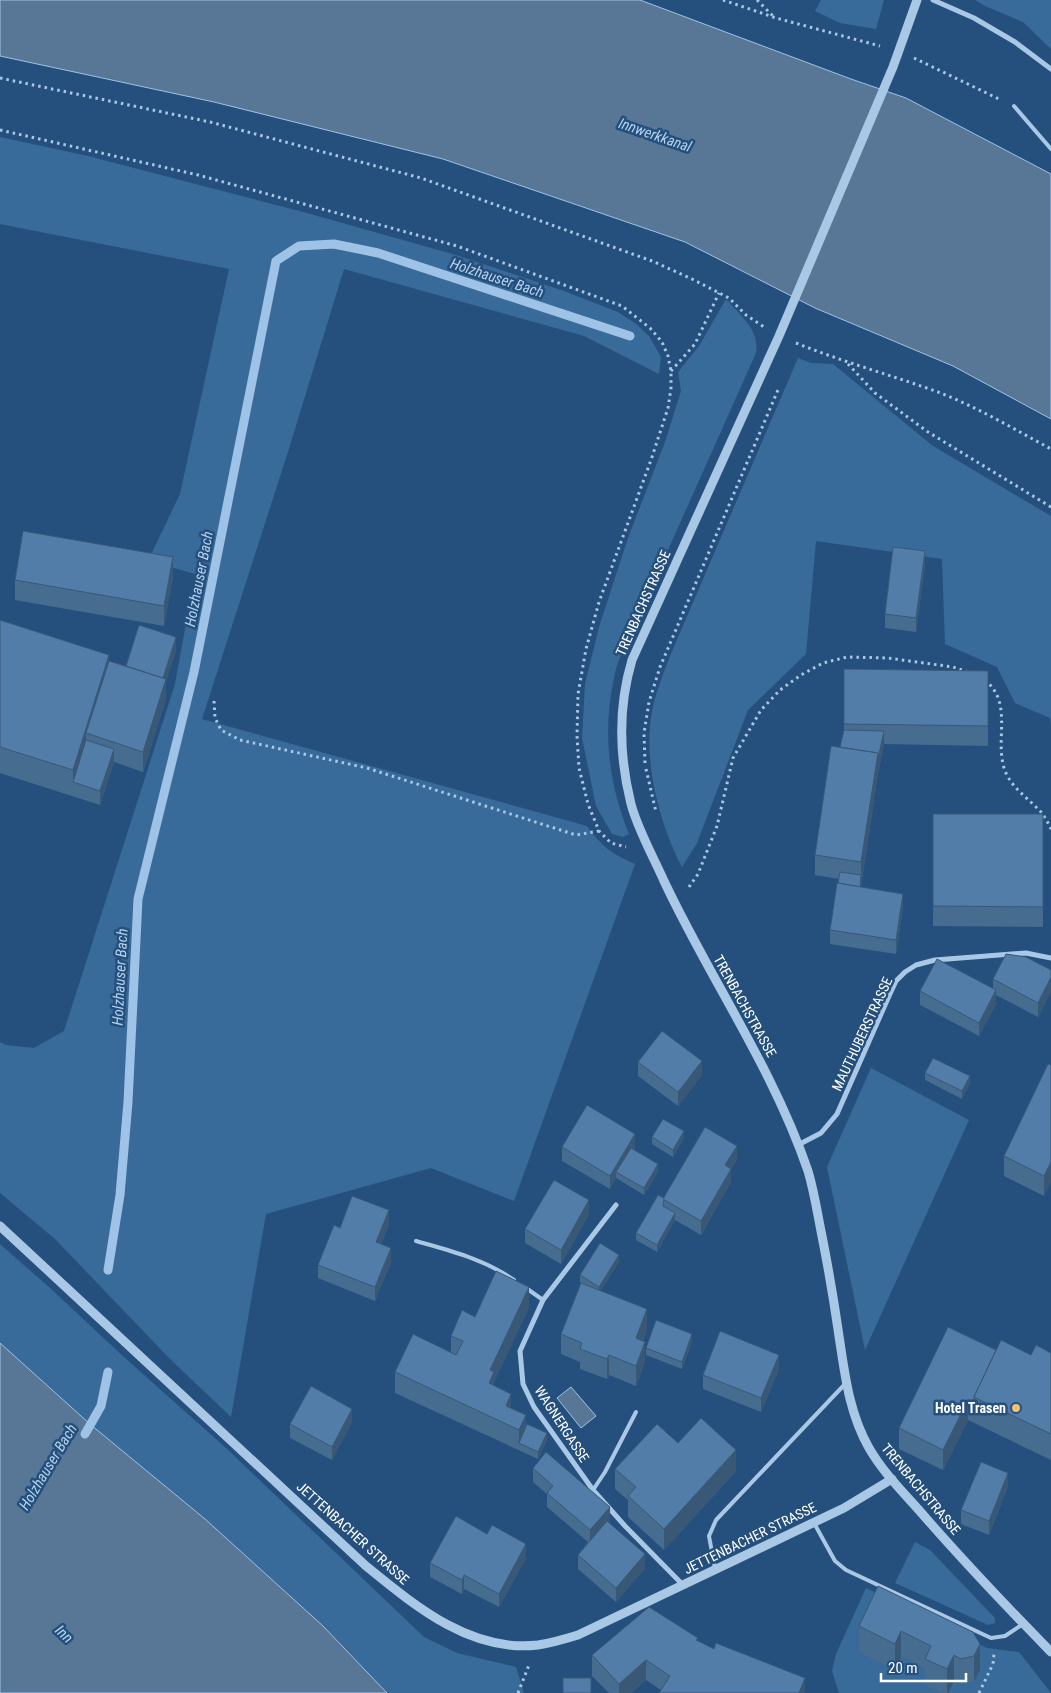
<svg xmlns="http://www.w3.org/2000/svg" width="1051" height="1693" font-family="'Roboto Condensed',sans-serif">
	<rect width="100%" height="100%" fill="#25507d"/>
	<g fill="#386b9a">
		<polygon points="821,0 884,0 876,29 840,23 815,11"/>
		<polygon points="975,0 1051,0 1051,49 1023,22 985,6"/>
		<path d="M0 137 88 156 307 213 456 255 564 291 618 312 636 324 649 336 661 357 659 374 584 336 344 269 287 455 202 719 587 826C603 848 611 853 635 864L514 1201 431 1168 266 1214 231 1417 170 1359 55 1239 0 1193V1042L6 1045 34 1048 64 1031 175 684 195 574 148 561 180 494 229 269 0 224Z"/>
		<path d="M726 299C740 315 760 330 756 353L635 624C629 638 620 654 616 669 602 727 607 779 629 834L623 837 612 834 596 806 582 738 585 684 599 627 628 538 665 442 681 391 678 372 699 346Z"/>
		<path d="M798 358 811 363 833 364 933 446 1051 516V727L1050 718 1015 703 997 667 945 644 942 559 816 541 806 654 748 710 697 843 682 867C661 827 646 771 650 726 652 702 661 679 670 656Z"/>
		<polygon points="871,1068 969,1120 865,1350 827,1167"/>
		<polygon points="0,1244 50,1288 125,1358 226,1448 424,1637 457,1653 516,1667 524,1693 387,1693 323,1626 205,1519 91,1425 0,1343"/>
		<polygon points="915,1542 930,1550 995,1618 995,1623 988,1625 895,1583"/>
		<polygon points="866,1588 987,1648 1019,1652 1051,1693 948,1693 954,1681 961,1685 974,1682 901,1657 931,1672 942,1693 839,1693 832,1671 836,1654"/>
	</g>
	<g fill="#587797" stroke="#9ec3e6">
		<polygon points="0,0 640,0 851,79 906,98 1051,174 1051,419 953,366 815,308 685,242 443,159 214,102 0,56"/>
		<polygon points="0,1343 91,1425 205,1519 323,1626 387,1693 0,1693"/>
		<polygon points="571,1387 596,1416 581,1428 557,1398"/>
	</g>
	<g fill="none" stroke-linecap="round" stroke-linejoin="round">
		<g stroke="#9ec3e6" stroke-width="9">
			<polyline points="108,1270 120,1195 128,1102 138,899 194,672 276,261 299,246 334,244 378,253 630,336"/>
			<polyline points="85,1434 101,1406 108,1372"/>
		</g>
		<g stroke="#a9c8e5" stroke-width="3" stroke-dasharray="2.5 4" stroke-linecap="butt">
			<polyline points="723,0 776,18 880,46"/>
			<polyline points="757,0 774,17"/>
			<polyline points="914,58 1001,100"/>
			<polyline points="0,78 210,122 421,178 652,261 692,279 729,298 746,315 764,327"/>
			<polyline points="0,130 198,175 457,246 622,306 650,328 662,342 668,356 671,371 671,388 668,408 651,460 599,602 586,649 578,694 577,736 579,768 588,804 599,831 611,843 626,847"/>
			<path d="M796 343C843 362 891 375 938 392 977 407 1014 429 1051 449"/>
			<polyline points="848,364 875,393 928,432 1051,507"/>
			<polyline points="671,371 695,344 719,293"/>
			<path d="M985 680C1013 703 995 738 1004 768 1010 787 1028 798 1041 812 1045 817 1048 823 1051 829"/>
			<polyline points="214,701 215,718 221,730 240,740 367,768 576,835 599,831"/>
			<polyline points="645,763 644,733 649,702 660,667 778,390"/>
			<polyline points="646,769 656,812"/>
			<polyline points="689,887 698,874 717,826 733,758 761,710 780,690 801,675 823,663 847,657 888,658 953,667 968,672"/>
			<polyline points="518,1693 529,1665"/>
			<polyline points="979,1693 993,1664 994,1654"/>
		</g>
		<g stroke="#a9c8e5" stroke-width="4">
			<polyline points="1014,106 1051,149"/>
			<path d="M416 1241C451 1251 484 1259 514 1280"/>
			<polyline points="526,1288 543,1300"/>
			<polyline points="593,1490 605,1472 636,1412"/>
			<polyline points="814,1523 835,1561 846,1570 991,1638 1005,1636 1023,1624"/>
			<polyline points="715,1569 709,1536 716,1520 846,1383"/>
		</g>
		<g stroke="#a9c8e5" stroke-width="5">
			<polyline points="933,0 974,18 1015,42 1051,69"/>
			<polyline points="798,1145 821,1133 837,1114 889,996 896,981 905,972 916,965 935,960 1026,953 1051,958"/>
			<polyline points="616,1205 543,1300 520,1351 523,1384 534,1407 593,1490 625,1526 684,1586"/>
		</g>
		<g stroke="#a9c8e5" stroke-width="9">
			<path d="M917 0 893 67 779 336 632 660C618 707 619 756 631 804 638 830 653 856 664 881 710 979 773 1068 808 1171 814 1191 817 1211 821 1231 828 1266 834 1301 839 1336 845 1375 849 1413 869 1448 884 1474 906 1495 925 1517 966 1564 1008 1608 1051 1652"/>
			<path d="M0 1226 366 1566C414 1605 470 1653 538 1645 552 1643 565 1639 578 1635L844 1508 892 1479"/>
		</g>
	</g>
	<g fill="#466c90">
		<polygon points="925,565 916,632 885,628 885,614"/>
		<polygon points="173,577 164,626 15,600 15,580"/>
		<polygon points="0,620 109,661 126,666 176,651 166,682 166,699 143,772 114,762 100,805 0,773"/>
		<polygon points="844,669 988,671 988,746 884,744 878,773 861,887 903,907 896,954 830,944 830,930 839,879 815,875 815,855 844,730"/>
		<polygon points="933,814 1043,814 1043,927 933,926"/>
		<polygon points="1051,970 1051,991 1038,1017 996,995 996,1004 979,1036 920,1005 920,991 993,989 993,979"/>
		<polygon points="638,1062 702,1075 678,1106 638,1076"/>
		<polygon points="1048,1064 1044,1196 1004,1176 1004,1156"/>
		<polygon points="925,1073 970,1083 962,1099 925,1080"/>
		<polygon points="652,1137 684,1138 673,1157 652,1144"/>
		<polygon points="562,1147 635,1148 634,1150 658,1172 644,1195 616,1178 610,1189 562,1161"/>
		<polygon points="737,1160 731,1169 731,1182 701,1235 675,1220 657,1252 636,1240 636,1233 664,1198"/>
		<polygon points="589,1214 561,1264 525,1243 525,1229"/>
		<polygon points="389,1224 381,1244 391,1262 375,1301 318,1278 318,1265 340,1228"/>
		<polygon points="619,1262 601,1290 647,1329 643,1341 645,1362 636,1386 609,1375 607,1379 580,1369 580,1362 561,1354 561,1334 581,1283 580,1282 580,1275"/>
		<polygon points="529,1307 494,1382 494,1385 526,1428 547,1440 538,1459 395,1393 395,1372 451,1352 451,1336 475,1317"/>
		<polygon points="692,1341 682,1369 646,1355 646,1348"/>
		<polygon points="996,1350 1031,1355 1051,1353 1051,1460 968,1420 943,1470 899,1449 899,1428"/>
		<polygon points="779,1369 761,1412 703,1389 703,1375"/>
		<polygon points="352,1422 332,1460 290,1438 290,1424"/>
		<polygon points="678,1443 736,1471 664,1550 628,1517 628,1500 615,1489 615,1469"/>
		<polygon points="533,1468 610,1521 609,1522 645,1568 616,1602 578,1569 578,1555 588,1542 547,1507 547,1494 533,1482"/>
		<polygon points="1008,1486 989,1535 961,1524 961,1510"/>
		<polygon points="526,1558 499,1607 464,1589 462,1594 430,1577 430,1563"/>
		<polygon points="859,1626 973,1632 980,1670 974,1682 961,1685 954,1681 948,1693 942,1693 925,1685 925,1669 901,1657 895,1670 859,1652"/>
		<polygon points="698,1641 805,1693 661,1690 646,1680 631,1693 609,1693 592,1676 592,1655"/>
	</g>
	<g fill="#395876">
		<polygon points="925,551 925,565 916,632 916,618"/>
		<polygon points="173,557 173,577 164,626 164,606"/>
		<polygon points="176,637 176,651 166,682 166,699 143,772 143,752 161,684"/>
		<polygon points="109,655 109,681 86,733 86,753 73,782 73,770"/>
		<polygon points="884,731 884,744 878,773 859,900 859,893 861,875 861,862 878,753"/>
		<polygon points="114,749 114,763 100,805 100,791"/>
		<polygon points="903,894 903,907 896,954 896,940"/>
		<polygon points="1051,977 1051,991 1038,1017 1038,1003"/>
		<polygon points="996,990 996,1004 979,1036 979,1023"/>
		<polygon points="702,1061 702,1075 678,1106 678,1092"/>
		<polygon points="970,1076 970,1083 962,1099 962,1091"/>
		<polygon points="684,1131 684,1138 673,1157 673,1150"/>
		<polygon points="635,1134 635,1148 619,1173 616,1172 616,1178 610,1189 610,1176"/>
		<polygon points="737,1146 737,1160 725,1179 725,1165"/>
		<polygon points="1051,1162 1051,1182 1044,1196 1044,1176"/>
		<polygon points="658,1164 658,1172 644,1195 644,1188"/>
		<polygon points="731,1169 731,1182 701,1235 701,1221"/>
		<polygon points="589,1200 589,1214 561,1264 561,1250"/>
		<polygon points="389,1210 389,1224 376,1256 376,1242"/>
		<polygon points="675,1213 675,1220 657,1252 657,1245"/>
		<polygon points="391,1248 391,1262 375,1301 375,1287"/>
		<polygon points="619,1255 619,1262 599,1294 599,1287"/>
		<polygon points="529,1287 529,1307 494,1382 494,1392 489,1383 490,1370"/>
		<polygon points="647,1309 647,1329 636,1358 636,1338"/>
		<polygon points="692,1334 692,1341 682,1369 682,1362"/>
		<polygon points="645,1342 645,1362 636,1386 636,1366"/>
		<polygon points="609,1355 609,1375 607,1379 607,1359"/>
		<polygon points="779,1355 779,1369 761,1412 761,1398"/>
		<polygon points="511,1394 511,1414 506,1406"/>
		<polygon points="968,1400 968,1420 943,1470 943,1450"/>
		<polygon points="352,1409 352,1422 332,1460 332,1447"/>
		<polygon points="526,1415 526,1436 519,1443 519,1450 519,1430"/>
		<polygon points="547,1433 547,1440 538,1459 538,1452"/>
		<polygon points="736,1450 736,1471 664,1550 664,1529"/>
		<polygon points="1008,1473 1008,1486 989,1535 989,1521"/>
		<polygon points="610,1507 610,1521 590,1544 590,1530"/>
		<polygon points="526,1544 526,1558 499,1607 499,1594"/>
		<polygon points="645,1554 645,1568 616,1602 616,1588"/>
		<polygon points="464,1575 464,1589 462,1594 462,1580"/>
		<polygon points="901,1631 901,1657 895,1670 895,1644"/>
		<polygon points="980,1644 980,1670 974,1682 974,1656"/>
		<polygon points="954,1655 954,1681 948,1693 947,1693 947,1669"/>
		<polygon points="646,1660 646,1680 631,1693 619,1693 619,1684"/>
		<polygon points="805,1678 805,1693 799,1693"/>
	</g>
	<g fill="#517da8" stroke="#395876">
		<polygon points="23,531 173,557 164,606 15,580"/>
		<polygon points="893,547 925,551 916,618 885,614"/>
		<polygon points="0,620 109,655 73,770 0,747"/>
		<polygon points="139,625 176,637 163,678 126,666"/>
		<polygon points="109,661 166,679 143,752 86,733"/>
		<polygon points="844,669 988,671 988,726 844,724"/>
		<polygon points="844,730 884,731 878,759 878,753 840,747"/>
		<polygon points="86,740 114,749 100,791 73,782"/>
		<polygon points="831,746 878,753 861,862 815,855"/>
		<polygon points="933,814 1043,814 1043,907 933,906"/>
		<polygon points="840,872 861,875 860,887 838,883"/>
		<polygon points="837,883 903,894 896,940 830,930"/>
		<polygon points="1006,954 1026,957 1051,970 1051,977 1038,1003 993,979"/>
		<polygon points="937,959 996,990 979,1023 920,991"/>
		<polygon points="662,1031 702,1061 678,1092 638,1062"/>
		<polygon points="933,1058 970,1076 962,1091 925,1073"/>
		<polygon points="1048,1064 1051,1065 1051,1162 1044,1176 1004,1156"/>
		<polygon points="587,1105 635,1134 610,1176 562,1147"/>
		<polygon points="663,1119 684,1131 673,1150 652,1137"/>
		<polygon points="705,1127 737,1146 725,1165 731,1169 701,1221 663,1199"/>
		<polygon points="631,1148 658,1164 644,1188 616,1172"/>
		<polygon points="554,1180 589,1200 561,1250 525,1229"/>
		<polygon points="658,1195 664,1198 663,1206 675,1213 657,1245 636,1233"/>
		<polygon points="352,1196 389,1210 376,1242 391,1248 375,1287 318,1265 334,1225 340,1228"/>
		<polygon points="600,1243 619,1255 599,1287 580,1275"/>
		<polygon points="496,1271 529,1287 490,1370 494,1372 489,1383 511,1394 506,1406 526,1415 519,1430 395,1372 413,1334 456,1355 463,1341 451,1336 462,1310 475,1317"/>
		<polygon points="581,1283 647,1309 636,1338 645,1342 636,1366 609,1355 607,1359 580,1349 582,1343 561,1334"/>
		<polygon points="656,1320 692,1334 682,1362 646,1348"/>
		<polygon points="948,1327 996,1350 974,1397 974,1403 968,1400 943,1450 899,1428"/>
		<polygon points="720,1331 779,1355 761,1398 703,1375"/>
		<polygon points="1001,1340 1031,1355 1036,1345 1051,1353 1051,1434 974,1397"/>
		<polygon points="311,1386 352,1409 332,1447 290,1424"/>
		<polygon points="701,1418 736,1450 664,1529 628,1496 636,1487 615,1469 657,1424 678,1443"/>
		<polygon points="527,1424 547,1433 538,1452 519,1443"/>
		<polygon points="546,1452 610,1507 590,1530 547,1493 553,1486 533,1468"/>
		<polygon points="981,1462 1008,1473 989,1521 961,1510"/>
		<polygon points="456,1516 487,1534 492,1525 526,1544 499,1594 464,1575 462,1580 430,1563"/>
		<polygon points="607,1521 645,1554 616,1588 578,1555"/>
		<polygon points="878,1586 973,1632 980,1644 974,1656 961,1659 954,1655 947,1669 925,1659 931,1646 901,1631 895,1644 859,1626"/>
		<polygon points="649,1607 698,1638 696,1640 714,1649 716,1643 805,1678 799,1693 659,1693 670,1676 646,1660 619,1684 592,1655"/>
		<rect x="563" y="1678" width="28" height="15"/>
	</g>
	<circle fill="#efc26d" stroke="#25507d" stroke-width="2" cx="1016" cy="1408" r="5"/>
	<g text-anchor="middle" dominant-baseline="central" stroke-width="5" stroke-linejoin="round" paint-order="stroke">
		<g font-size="14" fill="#fff" stroke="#25507d">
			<text transform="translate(643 603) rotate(-66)">TRENBACHSTRASSE</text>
			<text transform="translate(745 1006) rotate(61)">TRENBACHSTRASSE</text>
			<text transform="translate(862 1034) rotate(-65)">MAUTHUBERSTRASSE</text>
			<text transform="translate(562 1424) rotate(57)">WAGNERGASSE</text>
			<text transform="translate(921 1489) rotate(50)">TRENBACHSTRASSE</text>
			<text transform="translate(353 1533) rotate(42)">JETTENBACHER STRASSE</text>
			<text transform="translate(750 1538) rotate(-26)">JETTENBACHER STRASSE</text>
		</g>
		<g font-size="14" font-weight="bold" fill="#fff" stroke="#25507d" text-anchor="end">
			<text x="1006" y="1408">Hotel Trasen</text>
		</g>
		<g font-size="15" font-style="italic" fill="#b4d2ed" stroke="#25507d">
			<text transform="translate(655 135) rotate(19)">Innwerkkanal</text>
			<text transform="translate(497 278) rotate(18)">Holzhauser Bach</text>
			<text transform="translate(199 579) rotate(-79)">Holzhauser Bach</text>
			<text transform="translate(120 977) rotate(-87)">Holzhauser Bach</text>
			<text transform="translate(48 1467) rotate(-59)">Holzhauser Bach</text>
			<text transform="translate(64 1634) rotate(43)">Inn</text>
		</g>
	</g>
	<path d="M881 1673v8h85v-8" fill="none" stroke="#ffffff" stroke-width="2.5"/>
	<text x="888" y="1673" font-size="15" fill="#ffffff" stroke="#25507d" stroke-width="4" paint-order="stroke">20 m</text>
</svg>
